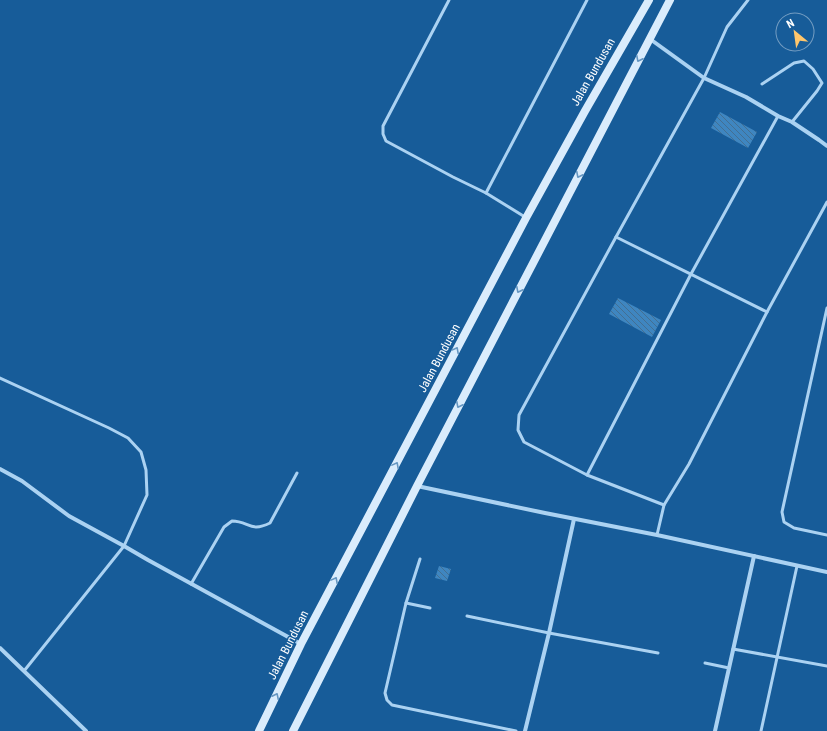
<svg xmlns="http://www.w3.org/2000/svg" width="827" height="731" font-family="'Roboto Condensed',sans-serif">
	<defs>
		<pattern id="building-back-hatch" width="6" height="6" patternUnits="userSpaceOnUse"><rect width="6" height="6" fill="#3f86c0"/><path d="M-1 5l2 2M0 0l6 6M5-1l2 2" fill="none" stroke="#446f92"/></pattern>
	</defs>
	<rect width="100%" height="100%" fill="#175c99"/>
	<g fill="url(#building-back-hatch)">
		<polygon points="720,112 757,132 748,148 711,128"/>
		<polygon points="618,298 661,320 652,337 609,314"/>
		<polygon points="439,566 451,569 447,581 435,578"/>
	</g>
	<g fill="none" stroke-linecap="round" stroke-linejoin="round">
		<g stroke="#abd2f2" stroke-width="3">
			<polyline points="449,0 383,126 383,134 386,141 453,177 486,193 525,217"/>
			<polyline points="762,84 794,63 804,61 813,69 822,83 817,91 792,122"/>
			<polyline points="486,193 587,0"/>
			<polyline points="616,237 767,312"/>
			<polyline points="827,308 782,512 784,522 794,528 827,535"/>
			<polyline points="0,378 109,428 128,438 141,452 146,470 147,495 124,546 24,671"/>
			<polyline points="587,475 691,274 778,116"/>
			<polyline points="664,505 587,475 524,442 518,430 519,415 616,237 704,78 727,27 748,0"/>
			<polyline points="657,535 664,505 689,464 767,312 827,202"/>
			<polyline points="420,559 406,603 385,693 387,700 392,705 516,731"/>
			<path d="M191 584 224 527 232 521C249 521 250 533 270 523L297 473"/>
			<polyline points="406,603 430,608"/>
			<polyline points="467,616 549,633 658,653"/>
			<polyline points="733,649 827,666"/>
			<polyline points="705,663 729,668"/>
			<polyline points="761,731 797,566"/>
		</g>
		<g stroke="#abd2f2" stroke-width="4">
			<polyline points="650,39 704,78 746,97 778,116 792,122 819,140 827,146"/>
			<polyline points="0,469 22,481 69,516 124,546 148,560 301,644"/>
			<polyline points="417,486 545,513 657,535 827,572"/>
			<polyline points="0,648 86,731"/>
			<polyline points="525,731 549,633 574,519"/>
			<polyline points="715,731 754,556"/>
		</g>
		<g stroke="#daecfc" stroke-width="8">
			<polyline points="259,731 301,644 526,218 585,111 649,0"/>
			<polyline points="293,731 417,486 670,0"/>
		</g>
	</g>
	<defs><path id="oneway-chevron" d="M-2-3.5L2.5 0L-2 3.5" fill="none" stroke-width="1.6" stroke-linecap="round" stroke-linejoin="round"/></defs>
	<g stroke="#6596c1">
		<use href="#oneway-chevron" transform="translate(639 59) rotate(117)"/>
		<use href="#oneway-chevron" transform="translate(579 175) rotate(117)"/>
		<use href="#oneway-chevron" transform="translate(519 290) rotate(117)"/>
		<use href="#oneway-chevron" transform="translate(456 350) rotate(-62)"/>
		<use href="#oneway-chevron" transform="translate(459 405) rotate(117)"/>
		<use href="#oneway-chevron" transform="translate(396 465) rotate(-62)"/>
		<use href="#oneway-chevron" transform="translate(335 580) rotate(-62)"/>
		<use href="#oneway-chevron" transform="translate(276 696) rotate(-64)"/>
	</g>
	<g text-anchor="middle" dominant-baseline="central" stroke-width="3" stroke-linejoin="round" paint-order="stroke">
		<g font-size="12" fill="#fff" stroke="#175c99">
			<text transform="translate(593 72) rotate(-60)">Jalan Bundusan</text>
			<text transform="translate(439 358) rotate(-62)">Jalan Bundusan</text>
			<text transform="translate(288 645) rotate(-63)">Jalan Bundusan</text>
		</g>
	</g>
	<g transform="translate(795 32) rotate(331)"><circle r="19" fill="#175c99" stroke="#749dc2"/>
	<path d="M0-3L7 15L0 10L-7 15Z" fill="#ffc66c"/>
	<text y="-6" font-size="11" font-weight="bold" text-anchor="middle" fill="#ffffff">N</text>
	</g>
</svg>
